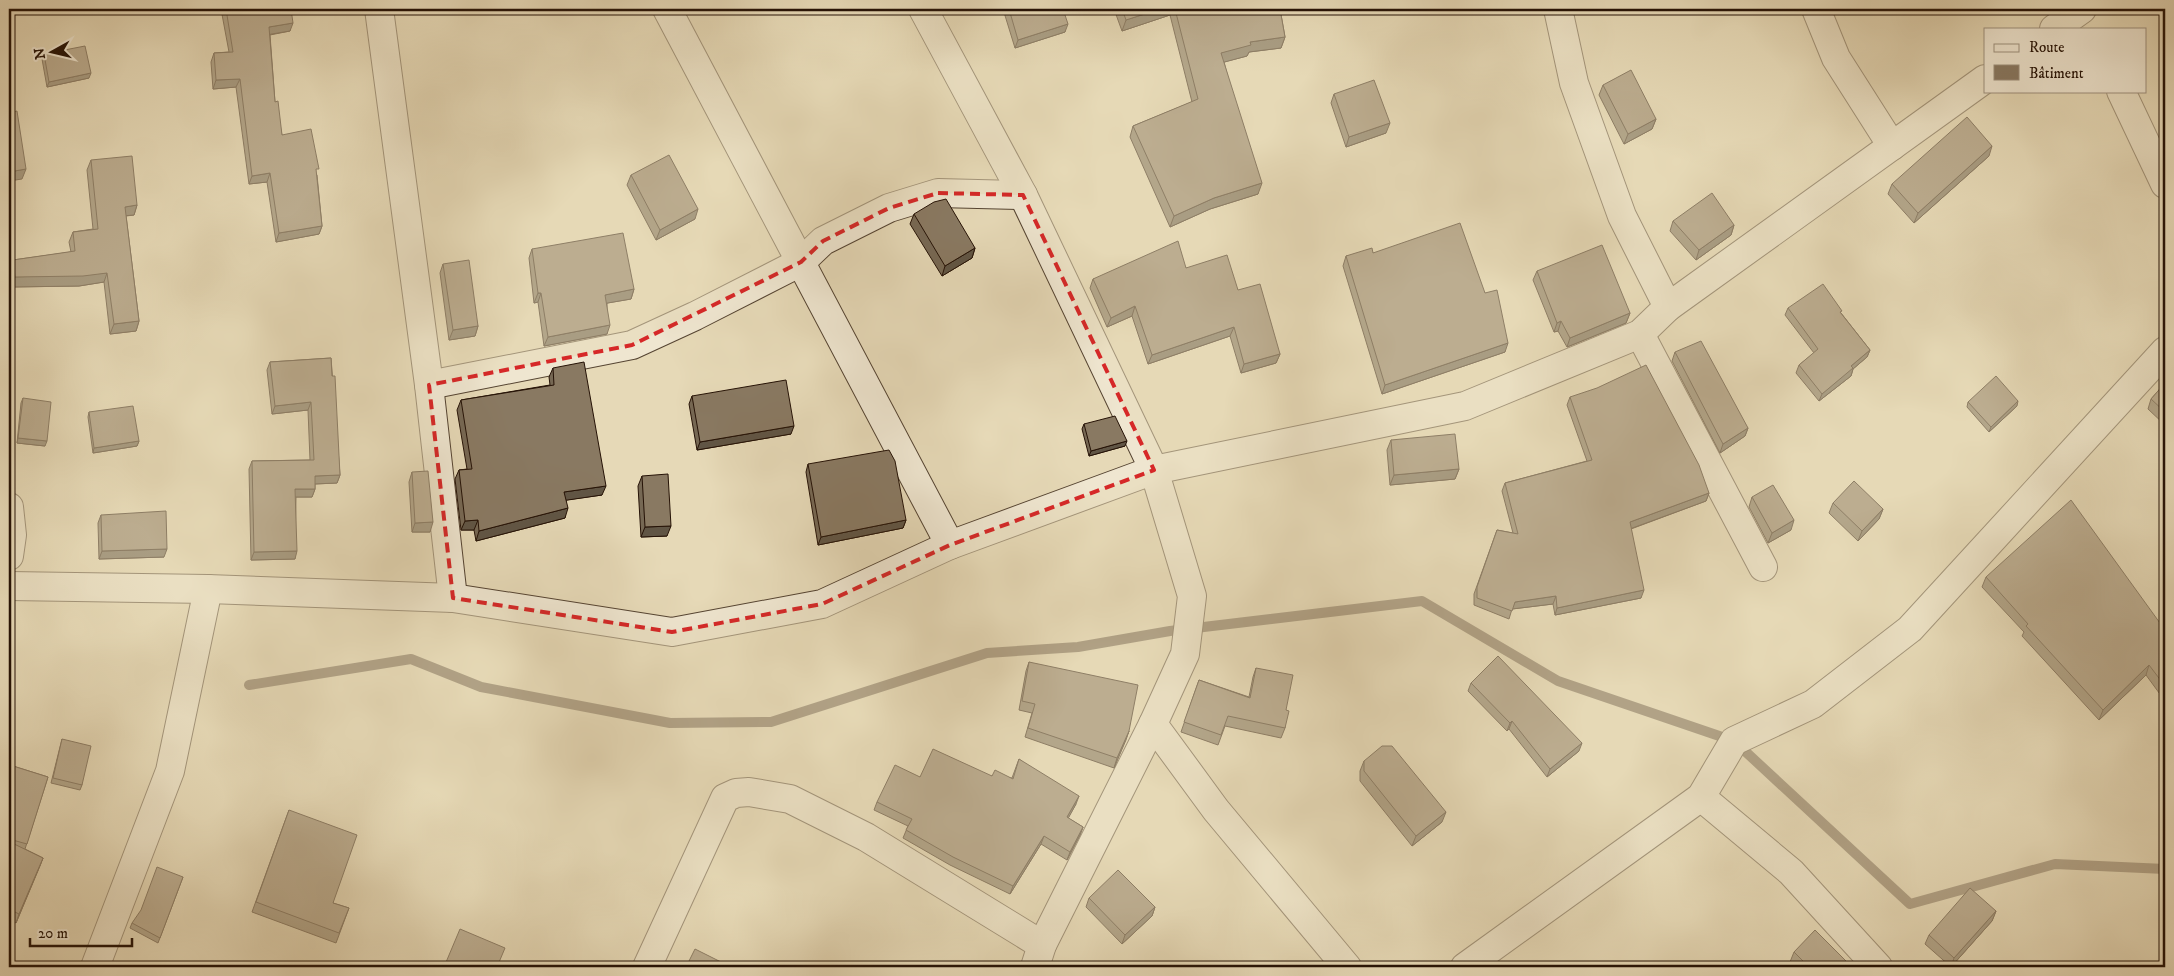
<svg xmlns="http://www.w3.org/2000/svg" width="2174" height="976" font-family="'IM FELL DW Pica',serif">
	<rect width="100%" height="100%" fill="#e6d9b7"/>
	<filter id="stains"><feTurbulence type="fractalNoise" baseFrequency=".004" numOctaves="4"/><feColorMatrix values="0 0 0 0 .2 0 0 0 0 .09 0 0 0 0 .02 0 0 0 .5 -.17"/></filter>
	<radialGradient id="worn" r=".72"><stop offset=".6" stop-color="#630" stop-opacity="0"/><stop offset="1" stop-color="#630" stop-opacity=".3"/></radialGradient>
	<g fill="none" stroke-linecap="round" stroke-linejoin="round">
		<polyline stroke="#71614c" stroke-width="10" points="249,685 411,659 481,687 670,723 771,722 987,653 1078,647 1170,631 1422,601 1558,681 1734,741 1910,904 2055,864 2165,869"/>
		<defs>
			<g id="minor">
				<polyline points="379,9 429,385 453,598"/>
				<polyline points="667,9 950,545"/>
				<polyline points="923,9 1023,195 1154,470 1192,596 1185,654 1153,724 1216,810 1347,967"/>
				<polyline points="1558,9 1574,83 1622,216 1668,307"/>
				<polyline points="1816,9 1836,58 1892,146"/>
				<polyline points="2054,29 2082,9"/>
				<polyline points="2121,91 2165,184"/>
				<polyline points="1640,334 1763,567"/>
				<polyline points="429,385 632,345 695,316 801,262 823,241 889,208 938,193 1023,195"/>
				<polyline points="9,507 12,535 9,556"/>
				<polyline points="9,586 208,589 453,598 672,632 822,604 950,545 1154,470 1465,406 1640,334 1668,307 1985,79"/>
				<polyline points="1701,797 1791,872 1878,967"/>
				<polyline points="95,967 170,771 208,589"/>
				<polyline points="647,967 725,798 736,793 749,792 790,799 866,837 1042,945"/>
				<polyline points="1035,967 1042,945 1153,724"/>
				<polyline points="1465,967 1701,797 1734,741 1813,704 1910,629 2165,351"/>
			</g>
		</defs>
		<use href="#minor" stroke="#554432" stroke-width="30"/>
		<use href="#minor" stroke="#efe6d0" stroke-width="28"/>
	</g>
	<g fill="#766854" stroke="#251206">
		<polygon points="221,9 291,9 290,31 270,35 275,102 282,135 317,175 322,226 319,234 276,242 267,182 249,184 236,87 213,89 211,62 214,53 229,52"/>
		<polygon points="1003,9 1063,9 1065,32 1015,48"/>
		<polygon points="1114,9 1280,9 1285,37 1281,48 1249,52 1247,56 1224,62 1258,194 1210,209 1170,227 1130,137 1133,126 1192,102 1170,15 1122,31"/>
		<polygon points="44,54 89,78 47,87 42,59"/>
		<polygon points="1603,85 1656,119 1652,129 1624,144 1599,95"/>
		<polygon points="1334,94 1386,133 1346,147 1331,103"/>
		<polygon points="1989,156 1914,223 1888,194 1892,184"/>
		<polygon points="91,160 137,205 134,215 126,216 139,321 136,331 110,334 104,282 79,286 11,287 10,269 13,260 71,252 69,242 73,232 93,229 87,170"/>
		<polygon points="631,175 695,219 656,240 627,185"/>
		<polygon points="914,214 975,248 972,258 942,276 910,224"/>
		<polygon points="1673,221 1734,225 1731,235 1696,260 1670,231"/>
		<polygon points="532,249 634,289 631,299 607,303 607,334 544,346 538,302 534,303 529,258"/>
		<polygon points="1373,253 1485,293 1505,352 1382,394 1343,266 1346,256"/>
		<polygon points="443,264 478,326 475,336 449,340 440,273"/>
		<polygon points="1186,268 1238,290 1280,354 1276,363 1241,373 1230,336 1148,364 1132,316 1107,327 1090,288 1093,279"/>
		<polygon points="1537,271 1630,313 1626,323 1567,347 1558,331 1554,332 1533,280"/>
		<polygon points="1788,308 1841,313 1870,350 1867,357 1853,369 1851,376 1819,401 1796,373 1799,365 1814,353 1785,315"/>
		<polygon points="1675,352 1748,428 1745,436 1720,453 1672,361"/>
		<polygon points="331,358 340,475 337,483 315,484 315,489 312,497 296,497 295,559 251,560 249,469 252,461 310,460 308,410 272,414 267,370 270,362"/>
		<polygon points="553,368 602,495 566,500 565,518 476,541 474,530 461,530 455,479 459,470 467,469 457,410 461,400 550,385 549,377"/>
		<polygon points="2165,383 2165,425 2148,409 2151,399"/>
		<polygon points="692,396 791,434 697,450 689,404"/>
		<polygon points="1570,397 1709,493 1706,501 1631,529 1641,598 1555,615 1553,604 1512,609 1509,619 1474,605 1474,594 1497,530 1513,533 1502,491 1505,483 1587,461 1567,405"/>
		<polygon points="23,398 45,446 17,443 21,403"/>
		<polygon points="1968,402 2017,406 1989,432 1967,407"/>
		<polygon points="89,412 139,441 137,446 93,453 88,417"/>
		<polygon points="1084,424 1125,446 1089,456 1082,429"/>
		<polygon points="1391,440 1459,469 1455,479 1390,485 1387,450"/>
		<polygon points="808,464 906,520 903,528 818,545 806,472"/>
		<polygon points="412,472 430,532 412,532 409,482"/>
		<polygon points="642,476 667,536 641,537 638,486"/>
		<polygon points="1752,497 1791,530 1768,543 1749,507"/>
		<polygon points="1833,503 1883,509 1879,519 1858,541 1829,513"/>
		<polygon points="101,515 164,557 99,559 98,523"/>
		<polygon points="1986,577 2165,630 2165,701 2146,675 2099,720 2022,636 2024,632 1982,587"/>
		<polygon points="1029,662 1129,731 1114,768 1025,737 1032,713 1019,710 1026,671"/>
		<polygon points="1256,668 1286,710 1285,728 1281,738 1225,726 1218,745 1181,732 1199,680 1249,697 1253,677"/>
		<polygon points="1471,683 1579,751 1547,777 1509,729 1507,731 1468,691"/>
		<polygon points="62,739 82,785 80,790 51,783"/>
		<polygon points="1019,759 1076,804 1068,818 1083,827 1080,835 1067,860 1041,844 1010,894 950,865 903,838 908,826 874,810 877,802 920,777 992,776 1012,778"/>
		<polygon points="1364,761 1442,822 1412,846 1360,781 1360,771"/>
		<polygon points="13,766 48,777 25,849 43,858 16,923 9,919 9,777"/>
		<polygon points="289,810 333,903 349,908 336,943 252,912"/>
		<polygon points="183,877 158,943 130,928 132,923"/>
		<polygon points="1089,898 1155,907 1152,916 1122,944 1086,907"/>
		<polygon points="1996,911 1992,921 1951,967 1925,944 1929,935"/>
		<polygon points="1794,952 1852,967 1796,967 1790,962"/>
	</g>
	<g fill="#605545" stroke="#251206">
		<polygon points="1160,9 1172,9 1170,15 1122,31 1126,20"/>
		<polygon points="293,23 290,31 266,35 269,27"/>
		<polygon points="1068,24 1065,32 1015,48 1018,40"/>
		<polygon points="1285,37 1281,48 1249,52 1247,56 1217,64 1221,53 1250,42"/>
		<polygon points="91,73 89,78 47,87 49,82"/>
		<polygon points="240,79 236,87 213,89 216,80"/>
		<polygon points="1656,119 1652,129 1624,144 1628,134"/>
		<polygon points="1390,123 1386,133 1346,147 1349,137"/>
		<polygon points="1992,146 1989,156 1914,223 1918,213"/>
		<polygon points="26,169 22,179 9,181 9,172"/>
		<polygon points="270,173 267,182 249,184 252,176"/>
		<polygon points="1262,183 1258,194 1210,209 1170,227 1174,216 1214,198"/>
		<polygon points="137,205 134,215 122,216 125,207"/>
		<polygon points="698,209 695,219 656,240 660,230"/>
		<polygon points="1734,225 1731,235 1696,260 1699,250"/>
		<polygon points="322,226 319,234 276,242 279,233"/>
		<polygon points="975,248 972,258 942,276 945,266"/>
		<polygon points="107,273 104,282 79,286 11,287 15,277"/>
		<polygon points="634,289 631,299 602,304 605,295"/>
		<polygon points="538,293 541,293 538,302 534,303"/>
		<polygon points="1135,306 1132,316 1107,327 1111,318"/>
		<polygon points="1630,313 1626,323 1567,347 1570,338"/>
		<polygon points="139,321 136,331 110,334 114,324"/>
		<polygon points="1561,321 1558,331 1554,332 1557,323"/>
		<polygon points="610,325 607,334 544,346 548,337"/>
		<polygon points="478,326 475,336 449,340 453,330"/>
		<polygon points="1234,327 1230,336 1148,364 1152,355"/>
		<polygon points="1508,343 1505,352 1382,394 1385,385"/>
		<polygon points="1870,350 1867,357 1853,369 1851,376 1819,401 1822,394 1851,366"/>
		<polygon points="1280,354 1276,363 1241,373 1244,364"/>
		<polygon points="2018,401 2017,406 1989,432 1991,427"/>
		<polygon points="311,402 308,410 272,414 275,406"/>
		<polygon points="794,426 791,434 697,450 700,442"/>
		<polygon points="1748,428 1745,436 1720,453 1723,444"/>
		<polygon points="18,438 47,441 45,446 17,443"/>
		<polygon points="139,441 137,446 93,453 94,448"/>
		<polygon points="1127,441 1125,446 1089,456 1091,451"/>
		<polygon points="1459,469 1455,479 1390,485 1394,475"/>
		<polygon points="340,475 337,483 313,484 315,476"/>
		<polygon points="606,486 602,495 561,501 564,492"/>
		<polygon points="295,489 315,489 312,497 292,497"/>
		<polygon points="1709,493 1706,501 1627,530 1630,522"/>
		<polygon points="568,508 565,518 476,541 479,531"/>
		<polygon points="1883,509 1879,519 1858,541 1862,531"/>
		<polygon points="478,520 474,530 461,530 465,521"/>
		<polygon points="906,520 903,528 818,545 821,537"/>
		<polygon points="1794,520 1791,530 1768,543 1772,533"/>
		<polygon points="433,522 430,532 412,532 415,523"/>
		<polygon points="671,526 667,536 641,537 645,527"/>
		<polygon points="167,549 164,557 99,559 102,551"/>
		<polygon points="297,551 295,559 251,560 254,552"/>
		<polygon points="1644,590 1641,598 1555,615 1557,608"/>
		<polygon points="1556,596 1553,604 1512,609 1515,602"/>
		<polygon points="2149,665 2146,675 2099,720 2103,710"/>
		<polygon points="1512,721 1509,729 1507,731 1510,723"/>
		<polygon points="1129,731 1126,740 1114,768 1117,758"/>
		<polygon points="1582,743 1579,751 1547,777 1550,769"/>
		<polygon points="1079,796 1076,804 1064,826 1067,817"/>
		<polygon points="1446,812 1442,822 1412,846 1416,836"/>
		<polygon points="1083,827 1080,835 1067,860 1070,852"/>
		<polygon points="1044,836 1041,844 1010,894 1013,886"/>
		<polygon points="43,858 40,866 16,923 19,914"/>
		<polygon points="1155,907 1152,916 1122,944 1125,935"/>
		<polygon points="1996,911 1992,921 1951,967 1954,958"/>
	</g>
	<g fill="#897962" stroke="#251206">
		<polygon points="226,9 291,9 293,23 269,27 275,102 278,101 282,135 311,129 319,169 316,169 322,226 279,233 270,173 252,176 240,79 216,80 214,53 233,52"/>
		<polygon points="1009,9 1063,9 1068,24 1018,40"/>
		<polygon points="1122,9 1160,9 1126,20"/>
		<polygon points="1175,9 1280,9 1285,37 1250,42 1251,45 1221,53 1262,183 1214,198 1174,216 1133,126 1198,99"/>
		<polygon points="85,46 91,73 49,82 44,54"/>
		<polygon points="1631,70 1656,119 1628,134 1603,85"/>
		<polygon points="1374,80 1390,123 1349,137 1334,94"/>
		<polygon points="17,111 26,169 9,172 9,113"/>
		<polygon points="1967,117 1992,146 1918,213 1892,184"/>
		<polygon points="669,155 698,209 660,230 631,175"/>
		<polygon points="132,156 137,205 125,207 139,321 114,324 107,273 83,276 15,277 13,260 75,251 73,232 98,229 91,160"/>
		<polygon points="1712,193 1734,225 1699,250 1673,221"/>
		<polygon points="946,199 975,248 945,266 914,214 934,202"/>
		<polygon points="1460,223 1485,293 1497,290 1508,343 1385,385 1346,256 1372,248 1373,253"/>
		<polygon points="623,233 634,289 605,295 610,325 548,337 541,293 538,293 532,249"/>
		<polygon points="1178,241 1186,268 1227,255 1238,290 1260,284 1280,354 1244,364 1234,327 1152,355 1135,306 1111,318 1093,279"/>
		<polygon points="1602,245 1630,313 1570,338 1561,321 1557,323 1537,271"/>
		<polygon points="469,260 478,326 453,330 443,264"/>
		<polygon points="1823,284 1842,311 1840,312 1870,350 1851,366 1853,368 1822,394 1799,365 1818,349 1788,308"/>
		<polygon points="1701,341 1748,428 1723,444 1675,352"/>
		<polygon points="331,358 332,376 335,376 340,475 315,476 315,489 295,489 297,551 254,552 252,461 314,460 311,402 275,406 270,362"/>
		<polygon points="584,362 606,486 564,492 568,508 479,531 478,520 465,521 459,470 472,469 461,400 554,385 553,368"/>
		<polygon points="1646,365 1699,465 1709,493 1630,522 1644,590 1557,608 1556,596 1515,602 1512,611 1477,598 1477,587 1497,530 1518,534 1505,483 1592,460 1570,397 1597,388"/>
		<polygon points="1996,376 2018,401 1991,427 1968,402"/>
		<polygon points="786,380 794,426 700,442 692,396"/>
		<polygon points="2165,383 2165,412 2151,399"/>
		<polygon points="23,398 51,402 47,441 18,438"/>
		<polygon points="133,406 139,441 94,448 89,412"/>
		<polygon points="1115,416 1127,441 1091,451 1084,424"/>
		<polygon points="1455,434 1459,469 1394,475 1391,440"/>
		<polygon points="889,450 895,461 906,520 821,537 808,464"/>
		<polygon points="428,471 433,522 415,523 412,472"/>
		<polygon points="668,474 671,526 645,527 642,476"/>
		<polygon points="1854,481 1883,509 1862,531 1833,503"/>
		<polygon points="1773,485 1794,520 1772,533 1752,497"/>
		<polygon points="2071,500 2165,630 2165,686 2149,665 2103,710 2026,626 2028,624 1986,577"/>
		<polygon points="166,511 167,549 102,551 101,515"/>
		<polygon points="1498,656 1582,743 1550,769 1512,721 1510,723 1471,683"/>
		<polygon points="1029,662 1138,685 1129,731 1117,758 1028,728 1035,704 1022,701"/>
		<polygon points="1256,668 1293,675 1286,710 1289,711 1285,728 1228,716 1221,735 1184,722 1199,680 1250,698"/>
		<polygon points="9,712 13,714 9,729"/>
		<polygon points="62,739 91,746 82,785 53,778"/>
		<polygon points="1382,746 1392,746 1446,812 1416,836 1364,771 1364,761"/>
		<polygon points="933,749 992,776 995,770 1013,779 1019,759 1079,796 1067,817 1083,827 1070,852 1044,836 1013,886 953,857 906,830 912,819 877,802 895,765 920,777"/>
		<polygon points="13,766 48,777 27,844 9,839 9,778"/>
		<polygon points="289,810 357,835 333,903 349,908 339,933 256,902"/>
		<polygon points="10,842 43,858 19,914 9,909 9,845"/>
		<polygon points="157,867 183,877 160,938 132,923 141,910"/>
		<polygon points="1118,870 1155,907 1125,935 1089,898"/>
		<polygon points="1970,888 1996,911 1954,958 1929,935"/>
		<polygon points="460,929 505,948 497,967 444,967"/>
		<polygon points="1815,930 1852,967 1809,967 1794,952"/>
		<polygon points="695,949 731,967 686,967"/>
	</g>
	<path d="M0 0H2174V976H0ZM938 193 1023 195 1154 470 950 545 822 604 672 632 453 598 429 385 632 345 801 262 823 241 889 208Z" fill="#e6d9b7" fill-opacity=".55" fill-rule="evenodd"/>
	<path fill="none" stroke="#d62828" stroke-width="4" stroke-dasharray="10 6" stroke-linejoin="round" d="M938 193 1023 195 1154 470 950 545 822 604 672 632 453 598 429 385 632 345 801 262 823 241 889 208Z"/>
	<rect width="2174" height="976" fill="none" stroke="#e6d9b7" stroke-width="30"/>
	<rect x="10" y="10" width="2154" height="956" fill="none" stroke="#251206" stroke-width="2.5"/>
	<rect x="15" y="15" width="2144" height="946" fill="none" stroke="#251206"/>
	<rect x="1984" y="28" width="162" height="65" fill="#efe6d0" stroke="#9e917f"/>
	<rect x="1994" y="44" width="25" height="8" fill="#efe6d0" stroke="#9e917f"/>
	<text x="2029" y="52" font-size="15" fill="#251206">Route</text>
	<rect x="1994" y="65" width="25" height="15" fill="#897962" stroke="#9e917f"/>
	<text x="2029" y="78" font-size="15" fill="#251206">Bâtiment</text>
	<g transform="translate(52 52) rotate(262)" stroke="#efe6d0" stroke-width="4" paint-order="stroke">
	<path d="M0-4L9 19L0 12L-9 19Z" fill="#251206"/>
	<text y="-8" font-size="14" font-weight="bold" text-anchor="middle" fill="#251206">N</text>
	</g>
	<path d="M30 938v8h102v-8" fill="none" stroke="#251206" stroke-width="2.5"/>
	<text x="38" y="938" font-size="15" fill="#251206" stroke="#efe6d0" stroke-width="4" paint-order="stroke">20 m</text>
	<rect width="100%" height="100%" filter="url(#stains)"/>
	<rect width="100%" height="100%" fill="url(#worn)"/>
</svg>
